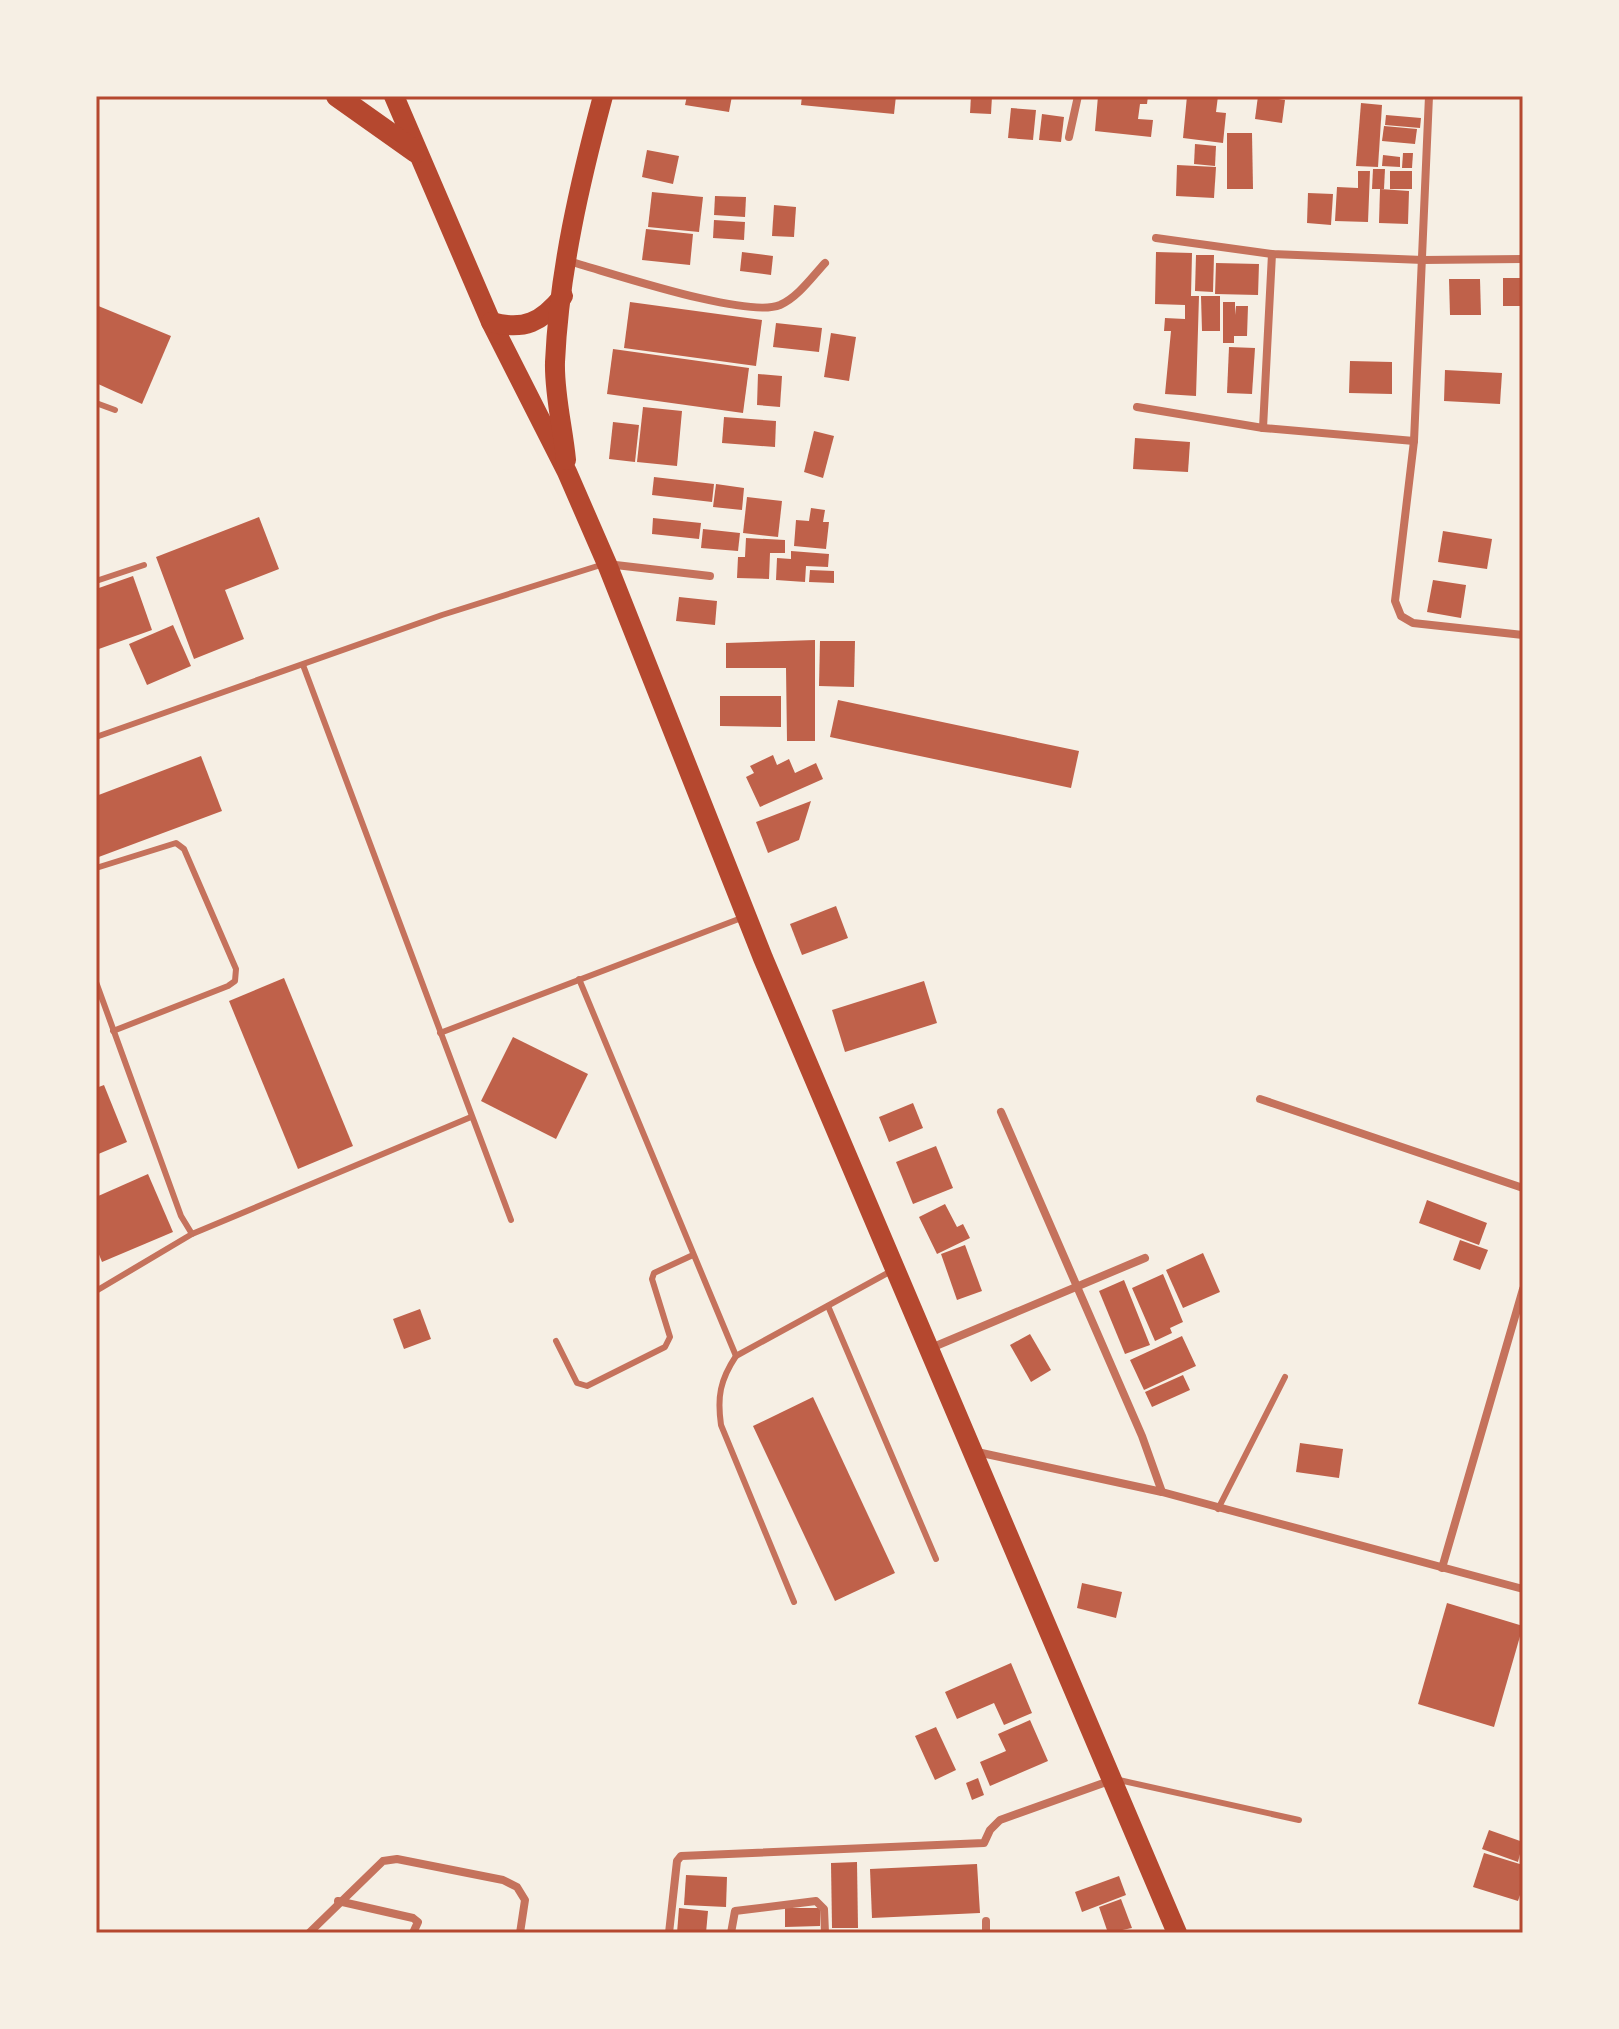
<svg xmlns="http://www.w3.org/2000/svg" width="1619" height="2029" font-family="Cabin,sans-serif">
	<rect width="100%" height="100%" fill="#f6efe4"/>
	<g fill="#bf614a">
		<polygon points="687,96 732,96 729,112 685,105"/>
		<polygon points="802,96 896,96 894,114 801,105"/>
		<polygon points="971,96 992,96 991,114 970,113"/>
		<polygon points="1098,96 1148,96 1147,104 1140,104 1138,119 1153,120 1151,137 1095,131"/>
		<polygon points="1187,96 1218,96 1216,112 1226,113 1223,143 1183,138"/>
		<polygon points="1258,96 1285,100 1282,123 1255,119"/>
		<polygon points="1361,103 1382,105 1378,167 1356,166"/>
		<polygon points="1011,108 1036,110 1033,140 1008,138"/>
		<polygon points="1042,114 1064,117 1061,142 1039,140"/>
		<polygon points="1386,115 1421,118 1420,128 1385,125"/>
		<polygon points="1384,126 1417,129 1415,144 1382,141"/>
		<polygon points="1227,133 1252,133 1253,189 1227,189"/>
		<polygon points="1195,144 1216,146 1215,166 1194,164"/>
		<polygon points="647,150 679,156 673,184 642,177"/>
		<polygon points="1403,153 1413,153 1412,168 1402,168"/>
		<polygon points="1383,155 1400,157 1400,167 1382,166"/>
		<polygon points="1177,165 1216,167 1214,198 1176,196"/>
		<polygon points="1373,169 1385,169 1384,189 1372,189"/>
		<polygon points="1358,171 1370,171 1368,222 1335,221 1337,187 1358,188"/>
		<rect x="1390" y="171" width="22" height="18"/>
		<polygon points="1380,189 1409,191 1408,224 1379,223"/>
		<polygon points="652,192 703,197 699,232 648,227"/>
		<polygon points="1308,193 1333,194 1331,225 1307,223"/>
		<polygon points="715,196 746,197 745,217 714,215"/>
		<polygon points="774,205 796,207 794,237 772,236"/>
		<polygon points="714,220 745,222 744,240 713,238"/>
		<polygon points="646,229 693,234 690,265 642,260"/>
		<polygon points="742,252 773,256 771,275 740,271"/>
		<polygon points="1156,252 1192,253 1191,296 1199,296 1196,396 1165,394 1171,331 1164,331 1165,318 1185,319 1185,305 1155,304"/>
		<polygon points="1196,255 1214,255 1213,292 1195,291"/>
		<polygon points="1216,263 1259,264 1258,295 1215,294"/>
		<rect x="1503" y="278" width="20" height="28"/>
		<polygon points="1449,279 1480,279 1481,315 1450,315"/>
		<polygon points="1201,296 1220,296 1220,331 1202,331"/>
		<polygon points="630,302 762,320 756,366 624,348"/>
		<polygon points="1223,302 1235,302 1235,315 1236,306 1248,306 1247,336 1234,336 1234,343 1223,343"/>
		<polygon points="96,305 171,336 142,404 96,383"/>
		<polygon points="776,323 822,328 819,352 773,347"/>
		<polygon points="831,333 856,337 849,381 824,377"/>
		<polygon points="1229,347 1255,348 1252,394 1227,393"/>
		<polygon points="613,349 749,368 743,413 607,394"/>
		<polygon points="1350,361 1392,362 1392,394 1349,393"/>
		<polygon points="1445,370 1502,373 1500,404 1444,401"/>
		<polygon points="758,374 782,376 780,407 757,405"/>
		<polygon points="643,407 682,411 677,466 637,462"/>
		<polygon points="724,417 776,421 775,447 722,443"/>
		<polygon points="613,422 639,425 635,462 609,459"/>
		<polygon points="814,431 834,436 823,478 804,472"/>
		<polygon points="1135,438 1190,442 1188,472 1133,469"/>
		<polygon points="654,477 714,484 712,502 652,495"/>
		<polygon points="716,484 744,488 742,510 713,507"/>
		<polygon points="747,497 782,501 778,537 743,533"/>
		<polygon points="811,508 825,510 823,522 829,522 826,549 794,546 796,520 809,521"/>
		<polygon points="259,517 279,569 225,590 244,639 194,659 156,557"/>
		<polygon points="653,518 701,523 699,539 652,534"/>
		<polygon points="703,529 740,533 738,551 701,548"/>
		<polygon points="1443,531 1492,539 1487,569 1438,562"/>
		<polygon points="746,538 785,540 785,553 770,553 769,579 737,578 738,557 745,557"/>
		<polygon points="791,551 829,554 828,567 806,566 805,582 776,580 777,558 791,559"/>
		<polygon points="810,570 834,571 834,583 809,582"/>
		<polygon points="133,576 152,630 96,650 96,589"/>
		<polygon points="1433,580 1466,585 1461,618 1427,612"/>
		<polygon points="679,597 717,601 715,625 676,621"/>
		<polygon points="173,625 191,666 147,685 129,644"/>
		<polygon points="815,640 815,741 787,741 786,668 726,668 726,643"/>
		<polygon points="820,641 855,641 854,687 819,686"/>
		<polygon points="720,696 781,696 781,727 720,726"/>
		<polygon points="838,700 1079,751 1071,788 830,737"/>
		<polygon points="773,755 777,765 789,759 795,773 816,763 823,779 760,807 746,777 754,773 750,766"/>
		<polygon points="201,756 222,811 96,858 96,796"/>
		<polygon points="811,801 799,840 768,853 756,822"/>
		<polygon points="836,906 848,938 802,955 790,924"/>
		<polygon points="284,978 353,1146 298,1169 229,1001"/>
		<polygon points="924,981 937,1023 845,1052 832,1010"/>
		<polygon points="513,1037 588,1074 556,1139 481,1101"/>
		<polygon points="104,1085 127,1142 96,1155 96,1088"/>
		<polygon points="913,1103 923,1128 889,1142 879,1117"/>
		<polygon points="936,1146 953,1188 913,1204 896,1162"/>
		<polygon points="148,1174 173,1232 102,1262 96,1247 96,1197"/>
		<polygon points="1427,1200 1487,1223 1479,1245 1419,1223"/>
		<polygon points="945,1204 957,1227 963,1224 970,1238 937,1254 919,1217"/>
		<polygon points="1460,1240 1488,1250 1480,1270 1453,1260"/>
		<polygon points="965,1245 982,1291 957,1300 941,1254"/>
		<polygon points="1203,1253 1220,1292 1183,1308 1166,1270"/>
		<polygon points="1163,1274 1183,1322 1170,1328 1172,1333 1155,1341 1132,1288"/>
		<polygon points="1124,1280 1150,1345 1125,1354 1099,1291"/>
		<polygon points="420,1309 431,1339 404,1349 393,1319"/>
		<polygon points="1030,1334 1051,1370 1031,1382 1010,1345"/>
		<polygon points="1182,1336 1196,1366 1144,1390 1130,1360"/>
		<polygon points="1183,1375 1190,1390 1152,1407 1145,1392"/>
		<polygon points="813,1397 895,1573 835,1601 753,1426"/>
		<polygon points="1300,1443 1343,1449 1339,1478 1296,1472"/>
		<polygon points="1082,1583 1122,1592 1116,1618 1077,1608"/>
		<polygon points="1447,1603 1523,1626 1494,1727 1418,1704"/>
		<polygon points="1011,1663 1032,1713 1004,1725 994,1703 957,1719 945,1692"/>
		<polygon points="1030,1720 1048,1761 990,1786 980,1762 1006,1751 998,1734"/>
		<polygon points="936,1727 956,1770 935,1780 915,1736"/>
		<polygon points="978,1778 984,1795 972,1800 966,1783"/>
		<polygon points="1489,1830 1523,1842 1518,1862 1482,1849"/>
		<polygon points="1484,1853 1523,1865 1523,1886 1518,1901 1473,1887"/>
		<polygon points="857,1862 858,1928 832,1928 831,1863"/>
		<polygon points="977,1864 980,1913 872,1918 870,1869"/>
		<polygon points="686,1875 727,1877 726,1907 684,1905"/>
		<polygon points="1119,1876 1126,1895 1082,1912 1075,1892"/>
		<polygon points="1121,1899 1132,1928 1108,1933 1099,1907"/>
		<polygon points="679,1908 708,1911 706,1933 677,1933"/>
		<polygon points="785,1908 820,1908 820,1926 785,1927"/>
	</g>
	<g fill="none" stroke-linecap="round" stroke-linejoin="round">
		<g stroke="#c5725c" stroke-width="6">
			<polyline points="96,403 115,410"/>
			<polyline points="96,581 144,565"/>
			<polyline points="303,665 511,1220"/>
			<polyline points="96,737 442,615 604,564"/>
			<polyline points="96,868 176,843 184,849 236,969 235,981 228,986 113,1031"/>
			<polyline points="579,979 736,1356 893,1270"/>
			<polyline points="96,982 181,1216 192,1234 471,1117"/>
			<polyline points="440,1033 744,917"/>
			<polyline points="96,1291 192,1234"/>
			<polyline points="828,1306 936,1559"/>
			<polyline points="556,1341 577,1383 587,1386 665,1347 670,1337 652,1279 654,1273 693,1255"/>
			<path d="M736 1356C720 1380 717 1397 721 1425L794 1602"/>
			<polyline points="1218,1509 1285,1377"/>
			<polyline points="1119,1780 1299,1820"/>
		</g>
		<g stroke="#c5725c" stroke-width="8">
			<polyline points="1429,96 1414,441 1395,601 1401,616 1413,623 1523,635"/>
			<polyline points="1069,137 1078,96"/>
			<polyline points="1156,238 1272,254 1423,260 1523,259"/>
			<path d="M568 261C609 272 746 319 780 305 798 297 812 277 825 263"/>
			<polyline points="1137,407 1263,428 1414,441"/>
			<polyline points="1263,428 1272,254"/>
			<polyline points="607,564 710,576"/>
			<polyline points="1260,1099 1523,1188"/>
			<polyline points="1001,1112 1142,1436 1162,1492"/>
			<polyline points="931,1348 1145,1258"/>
			<polyline points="977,1452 1162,1492 1523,1589"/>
			<polyline points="1442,1568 1523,1289"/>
			<polyline points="338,1901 413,1918 418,1922 413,1933"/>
			<polyline points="986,1921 986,1933"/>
			<polyline points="309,1933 383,1861 397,1859 503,1880 517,1887 525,1900 520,1933"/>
			<polyline points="669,1933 677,1861 681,1856 984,1843 990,1830 1000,1820 1112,1780"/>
			<polyline points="731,1933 735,1911 816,1901 824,1909 825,1933"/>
		</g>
		<g stroke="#b5482f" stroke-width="20">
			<polyline points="394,96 491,322 567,472 607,564 763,958 1177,1933"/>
			<path d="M491 322C524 331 542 322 563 296"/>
			<path d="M566 460C563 428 554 394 555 362 559 272 580 182 603 96"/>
		</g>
		<polyline stroke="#b5482f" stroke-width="22" points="337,96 416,152"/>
	</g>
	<rect width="1619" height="2029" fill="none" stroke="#f6efe4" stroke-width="196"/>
	<rect x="98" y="98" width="1423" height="1833" fill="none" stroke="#b5482f" stroke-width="3"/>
</svg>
